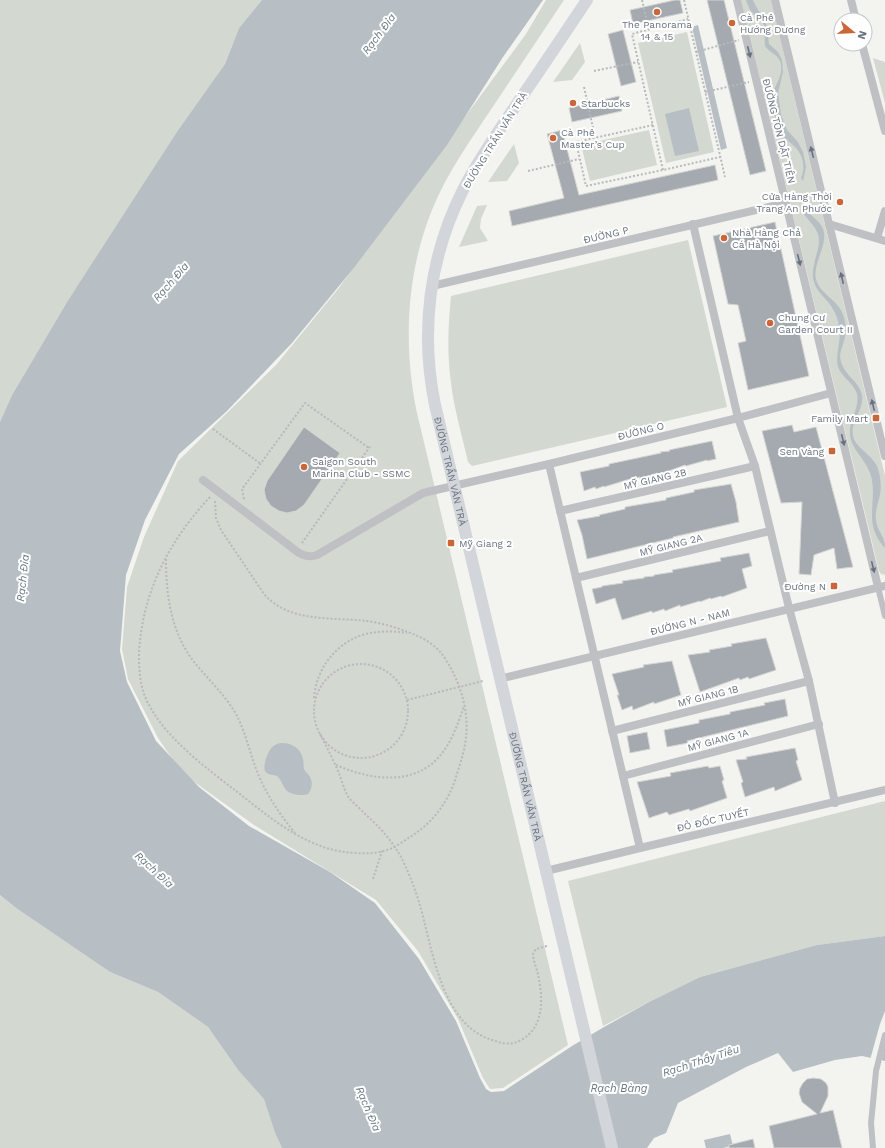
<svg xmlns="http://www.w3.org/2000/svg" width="885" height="1148" font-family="'Work Sans',sans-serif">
	<rect width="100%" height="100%" fill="#f3f4f0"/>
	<g fill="#d3d8d0">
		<polygon points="0,0 262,0 239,28 225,64 67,302 12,395 0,422"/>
		<path d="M546 0H564C540 36 516 72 492 108 470 141 447 173 432 210 406 274 403 346 417 413L568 1045 503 1088 490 1089 483 1078 458 1019 418 951 376 900 254 825 182 773 158 738 128 679 122 649 127 587 144 537 178 461 276 365 338 289 526 34Z"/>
		<polygon points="741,0 771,0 885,476 885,575 881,574 879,571"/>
		<polygon points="687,32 714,152 666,163 638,43"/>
		<polygon points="580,43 585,62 572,80 553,82"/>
		<polygon points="873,58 885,62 885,103"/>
		<polygon points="649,130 657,165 590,181 581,145"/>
		<polygon points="514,144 519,163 507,181 488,182"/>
		<polygon points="487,205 481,219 480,228 488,241 459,247 477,206"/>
		<path d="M688 240 727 407 472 466 468 462C462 435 454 409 451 383 447 354 448 325 451 296Z"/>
		<polygon points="885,801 885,936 817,945 700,977 649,1002 603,1026 568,881"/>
		<polygon points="0,895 16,908 110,972 158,992 208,1027 238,1070 264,1098 275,1133 282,1148 0,1148"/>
	</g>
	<g fill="#b7bfc4">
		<polygon points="262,0 543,0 503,57 447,145 353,269 292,343 226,412 179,454 145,520 126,575 120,651 127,682 156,741 199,787 249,826 330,872 375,903 419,959 456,1021 480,1078 486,1089 491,1092 504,1091 572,1046 604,1027 649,1002 700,977 817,945 885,936 885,1061 862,1056 835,1060 793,1072 778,1053 746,1067 678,1103 666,1133 654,1138 647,1148 282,1148 275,1133 264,1099 238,1070 208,1027 158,992 110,972 16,908 0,895 0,422 12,395 67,302 177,132 225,64 239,28"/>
		<path d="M746 0H753C757 10 764 17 767 27 769 32 768 38 769 44L778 52 782 60 783 72 778 93 780 107 781 115 787 130 798 142 803 152 806 167 803 181 801 178C806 168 803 155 795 147 792 144 789 142 786 139 780 133 777 125 775 117 772 111 771 103 772 96 775 84 785 74 780 61 777 54 769 52 765 46L764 25 750 10Z"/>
		<polygon points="698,25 727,148 721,150 692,27"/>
		<polygon points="689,108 699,151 675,156 665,114"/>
		<path d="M804 209C810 215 820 221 823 229 829 244 812 264 816 279 820 294 836 299 842 312 845 319 847 329 845 336 844 345 838 353 841 362 845 376 859 381 862 395 864 411 850 421 853 436 855 447 871 454 877 466 881 477 882 488 879 499 877 506 875 513 876 520 877 532 885 535 885 548 862 523 878 503 871 476 867 460 850 449 850 433 849 419 860 408 857 394 854 383 842 378 838 367 836 359 838 351 839 343 841 333 839 320 834 311 828 298 816 294 813 278 812 272 814 266 815 260 823 233 819 233 802 212Z"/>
		<path d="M280 743C291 742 301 748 303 759 304 762 303 766 304 769 305 771 306 772 308 774 313 780 313 788 308 794 302 796 292 795 287 791 283 787 282 781 278 777 275 774 271 776 267 773 261 770 267 754 270 750 272 746 276 744 280 743Z"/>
		<polygon points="730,1134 733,1146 723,1148 706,1148 704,1140"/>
	</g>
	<polygon fill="#f3f4f0" points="885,1011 885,1045 881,1063 870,1060 880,1024"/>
	<g fill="#a5aab0" stroke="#d5d5d3">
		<polygon points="675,0 680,0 683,13 633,24 630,10"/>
		<polygon points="707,0 724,0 766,171 750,175"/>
		<polygon points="623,30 636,82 621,86 608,34"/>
		<polygon points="619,96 622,111 572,122 569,108"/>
		<polygon points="562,130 579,195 715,165 718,180 512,226 509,211 564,198 547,134"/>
		<polygon points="775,222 809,376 748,390 738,343 746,341 738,305 728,304 713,236"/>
		<polygon points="792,425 794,432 816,427 853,567 837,569 834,548 814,555 811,575 799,574 802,502 781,503 762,431"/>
		<polygon points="304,427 340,453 304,505 296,511 287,513 279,511 271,506 266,499 264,490 267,481"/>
		<polygon points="712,441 716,459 707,461 707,460 686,466 685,465 666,472 657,474 657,473 640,479 640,477 630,480 630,479 604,487 604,486 596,489 595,487 584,491 580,472 609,466 609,464 661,453 660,452 670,451 669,450"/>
		<polygon points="731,484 736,502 739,522 673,537 673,538 587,559 582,535 577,520 600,516 599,515 625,509 625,507 666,500 666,498 694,492 694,490"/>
		<polygon points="749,553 752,566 742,569 747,588 722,597 721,596 711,599 710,598 700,602 700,601 680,607 680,605 665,611 664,609 652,613 652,611 622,620 615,598 596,604 592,589 602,587 602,586 623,583 622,581 644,578 644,577 654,576 654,575 673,572 672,570 721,561 720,558"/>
		<polygon points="766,638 776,670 749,679 748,677 740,680 739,678 700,692 688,655 710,652 709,650 732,646 731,644"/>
		<polygon points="672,661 681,695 654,704 654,702 633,710 632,706 622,710 617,695 619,695 612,674 644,667 643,665"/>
		<polygon points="785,699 788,716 687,741 688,743 667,747 664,730 699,723 699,720 730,714 730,712 765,705 764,703"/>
		<polygon points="647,732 650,749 630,753 627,736"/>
		<polygon points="795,748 798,760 796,761 802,780 775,791 774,787 745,797 741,783 743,782 736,760 747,759 746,757"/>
		<polygon points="708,766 709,768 720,766 724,780 722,781 727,798 690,811 689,809 669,815 667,812 649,818 637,782 671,776 670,773"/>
		<polygon points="813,1078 821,1079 826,1083 828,1087 828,1096 820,1113 833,1110 842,1148 774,1148 769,1126 817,1114 802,1102 799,1093 800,1088 803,1083 807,1079"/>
		<polygon points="753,1139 755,1148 729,1148 729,1145"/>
	</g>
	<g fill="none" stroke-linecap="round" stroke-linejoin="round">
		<g stroke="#b7b9bc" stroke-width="2" stroke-dasharray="2 2" stroke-linecap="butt">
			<polyline points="642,0 649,30"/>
			<polyline points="684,0 725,177"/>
			<polyline points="696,52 739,40"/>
			<polyline points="594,71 638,62"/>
			<polyline points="584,87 595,137"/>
			<polyline points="705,92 749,82"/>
			<polyline points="653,125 576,142 586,186 663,170 720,157"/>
			<polyline points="663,170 632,34 688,19"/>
			<polyline points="528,171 579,159"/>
			<polyline points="213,429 261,464"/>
			<path d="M210 497C169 541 142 592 139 654 139 671 140 689 149 705 167 739 206 768 236 791 272 819 309 852 357 853 368 854 379 853 390 849 397 846 404 841 410 837 434 822 449 801 457 774 461 761 465 749 466 737 469 710 460 682 446 660 437 645 424 638 408 632 395 627 381 623 367 621 332 617 289 623 264 594L221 530 216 518 215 501"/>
			<polyline points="244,499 242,489 305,403 369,448"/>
			<polyline points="302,543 371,445"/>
			<path d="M166 559C166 596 171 632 194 662 208 679 225 695 236 714 246 733 250 754 258 774 267 795 280 815 295 833"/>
			<circle cx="361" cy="711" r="47"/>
			<path d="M314 698C316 667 339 639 370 633 382 631 395 631 407 633"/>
			<polyline points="407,700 483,681"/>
			<path d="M320 734C327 747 333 760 339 773 342 781 344 790 349 798 354 804 361 809 366 815 380 827 392 841 401 857 408 871 414 886 419 902 433 948 440 1026 495 1041 504 1044 513 1045 521 1040 545 1027 543 997 538 975 537 968 533 961 533 954L536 949 547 946"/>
			<path d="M336 765C368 779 411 787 438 758 451 744 458 724 464 706"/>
			<polyline points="373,879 382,851"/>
		</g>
		<g stroke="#bec0c4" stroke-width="6">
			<polyline points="878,587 885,616"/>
			<polyline points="873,1148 871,1123 873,1103 876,1071 885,1035"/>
		</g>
		<g stroke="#bec0c4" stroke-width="8">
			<polyline points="737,0 878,587"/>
			<polyline points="775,0 885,456"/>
			<polyline points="851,0 856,20"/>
			<polyline points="862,44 885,131"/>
			<polyline points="693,224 738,418 755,466 789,608 809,681 835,803"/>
			<polyline points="829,224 885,241"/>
			<polyline points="877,238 885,211"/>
			<polyline points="432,286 786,203"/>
			<polyline points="549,464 640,848"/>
			<path d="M203 480 299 553C306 557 311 557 317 555L423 493 549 464 738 418 831 393"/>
			<polyline points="560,511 755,466"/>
			<polyline points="576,578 770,531"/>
			<polyline points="499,679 885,586"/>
			<polyline points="612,731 809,681"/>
			<polyline points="623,776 819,724"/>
			<polyline points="546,871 640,848 885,790"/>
		</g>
		<path stroke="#d2d5d9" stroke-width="12" id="s1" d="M587 0C565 33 543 66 521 98 501 128 479 158 463 190 429 257 420 332 435 405L612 1148"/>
	</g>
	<defs><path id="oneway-solid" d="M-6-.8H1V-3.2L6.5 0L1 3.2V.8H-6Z"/></defs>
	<g fill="#67727e">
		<use href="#oneway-solid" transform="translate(749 52) rotate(76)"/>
		<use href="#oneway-solid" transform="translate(812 152) rotate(-104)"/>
		<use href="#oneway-solid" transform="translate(799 260) rotate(76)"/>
		<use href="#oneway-solid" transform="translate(842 278) rotate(-103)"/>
		<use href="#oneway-solid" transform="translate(873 405) rotate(-103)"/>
		<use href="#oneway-solid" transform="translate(843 440) rotate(76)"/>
		<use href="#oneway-solid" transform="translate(873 567) rotate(76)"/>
	</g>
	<g fill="#cb6639" stroke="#fff" stroke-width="1.5">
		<circle cx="657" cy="12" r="4"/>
		<circle cx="732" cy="23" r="4"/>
		<circle cx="573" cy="103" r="4"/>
		<circle cx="553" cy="138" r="4"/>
		<circle cx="840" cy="202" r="4"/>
		<circle cx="724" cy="238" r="4"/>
		<circle cx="770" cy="323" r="4"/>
		<rect x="872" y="414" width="8" height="8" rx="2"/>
		<rect x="828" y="447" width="8" height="8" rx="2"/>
		<circle cx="304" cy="467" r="4"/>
		<rect x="447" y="539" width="8" height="8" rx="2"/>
		<rect x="830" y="582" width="8" height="8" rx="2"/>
	</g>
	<g text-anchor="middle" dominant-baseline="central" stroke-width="4" stroke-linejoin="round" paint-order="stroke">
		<g font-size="10" fill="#67727e" stroke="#fff" text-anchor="start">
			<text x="740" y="17">Cà Phê<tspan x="740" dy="12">Hướng Dương</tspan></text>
			<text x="657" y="24" text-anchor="middle">The Panorama<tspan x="657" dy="12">14 &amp; 15</tspan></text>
			<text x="581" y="103">Starbucks</text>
			<text x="561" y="132">Cà Phê<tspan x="561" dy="12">Master’s Cup</tspan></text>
			<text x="832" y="196" text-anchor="end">Cửa Hàng Thời<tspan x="832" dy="12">Trang An Phước</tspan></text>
			<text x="732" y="232">Nhà Hàng Chả<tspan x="732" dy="12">Cá Hà Nội</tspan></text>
			<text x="778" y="317">Chung Cư<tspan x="778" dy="12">Garden Court II</tspan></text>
			<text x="868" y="418" text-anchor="end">Family Mart</text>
			<text x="824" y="451" text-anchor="end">Sen Vàng</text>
			<text x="312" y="461">Saigon South<tspan x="312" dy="12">Marina Club - SSMC</tspan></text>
			<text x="459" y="543">Mỹ Giang 2</text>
			<text x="826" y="586" text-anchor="end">Đường N</text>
		</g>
		<g font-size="10" fill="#67727e" stroke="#fff">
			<text transform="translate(779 131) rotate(76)">ĐƯỜNG TÔN DẬT TIÊN</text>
			<text transform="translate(495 140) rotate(-58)">ĐƯỜNG TRẦN VĂN TRÀ</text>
			<text transform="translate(606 235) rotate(-13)">ĐƯỜNG P</text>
			<text transform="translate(641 431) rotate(-14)">ĐƯỜNG O</text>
			<text stroke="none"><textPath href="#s1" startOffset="516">ĐƯỜNG TRẦN VĂN TRÀ</textPath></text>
			<text transform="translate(655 479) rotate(-13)">MỸ GIANG 2B</text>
			<text transform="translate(671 545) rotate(-14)">MỸ GIANG 2A</text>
			<text transform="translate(690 622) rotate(-14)">ĐƯỜNG N - NAM</text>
			<text transform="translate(708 696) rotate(-14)">MỸ GIANG 1B</text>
			<text transform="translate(718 740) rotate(-15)">MỸ GIANG 1A</text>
			<text stroke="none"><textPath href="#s1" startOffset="840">ĐƯỜNG TRẦN VĂN TRÀ</textPath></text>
			<text transform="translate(713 820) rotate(-13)">ĐÔ ĐỐC TUYẾT</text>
		</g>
		<g font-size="11" font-style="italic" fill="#687981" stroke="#fff">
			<text transform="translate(379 34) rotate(-53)">Rạch Đỉa</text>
			<text transform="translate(171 282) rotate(-49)">Rạch Đỉa</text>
			<text transform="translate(23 578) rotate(-84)">Rạch Đỉa</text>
			<text transform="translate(154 870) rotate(42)">Rạch Đỉa</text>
			<text transform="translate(701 1061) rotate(-18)">Rạch Thầy Tiêu</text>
			<text x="619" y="1088">Rạch Bàng</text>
			<text transform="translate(368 1109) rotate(67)">Rạch Đỉa</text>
		</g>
	</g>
	<g transform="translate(853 32) rotate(108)"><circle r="19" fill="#ffffff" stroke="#c2c7cb"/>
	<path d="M0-3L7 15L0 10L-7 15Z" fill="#cb6639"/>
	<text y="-6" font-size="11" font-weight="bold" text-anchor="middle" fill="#67727e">N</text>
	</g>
</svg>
